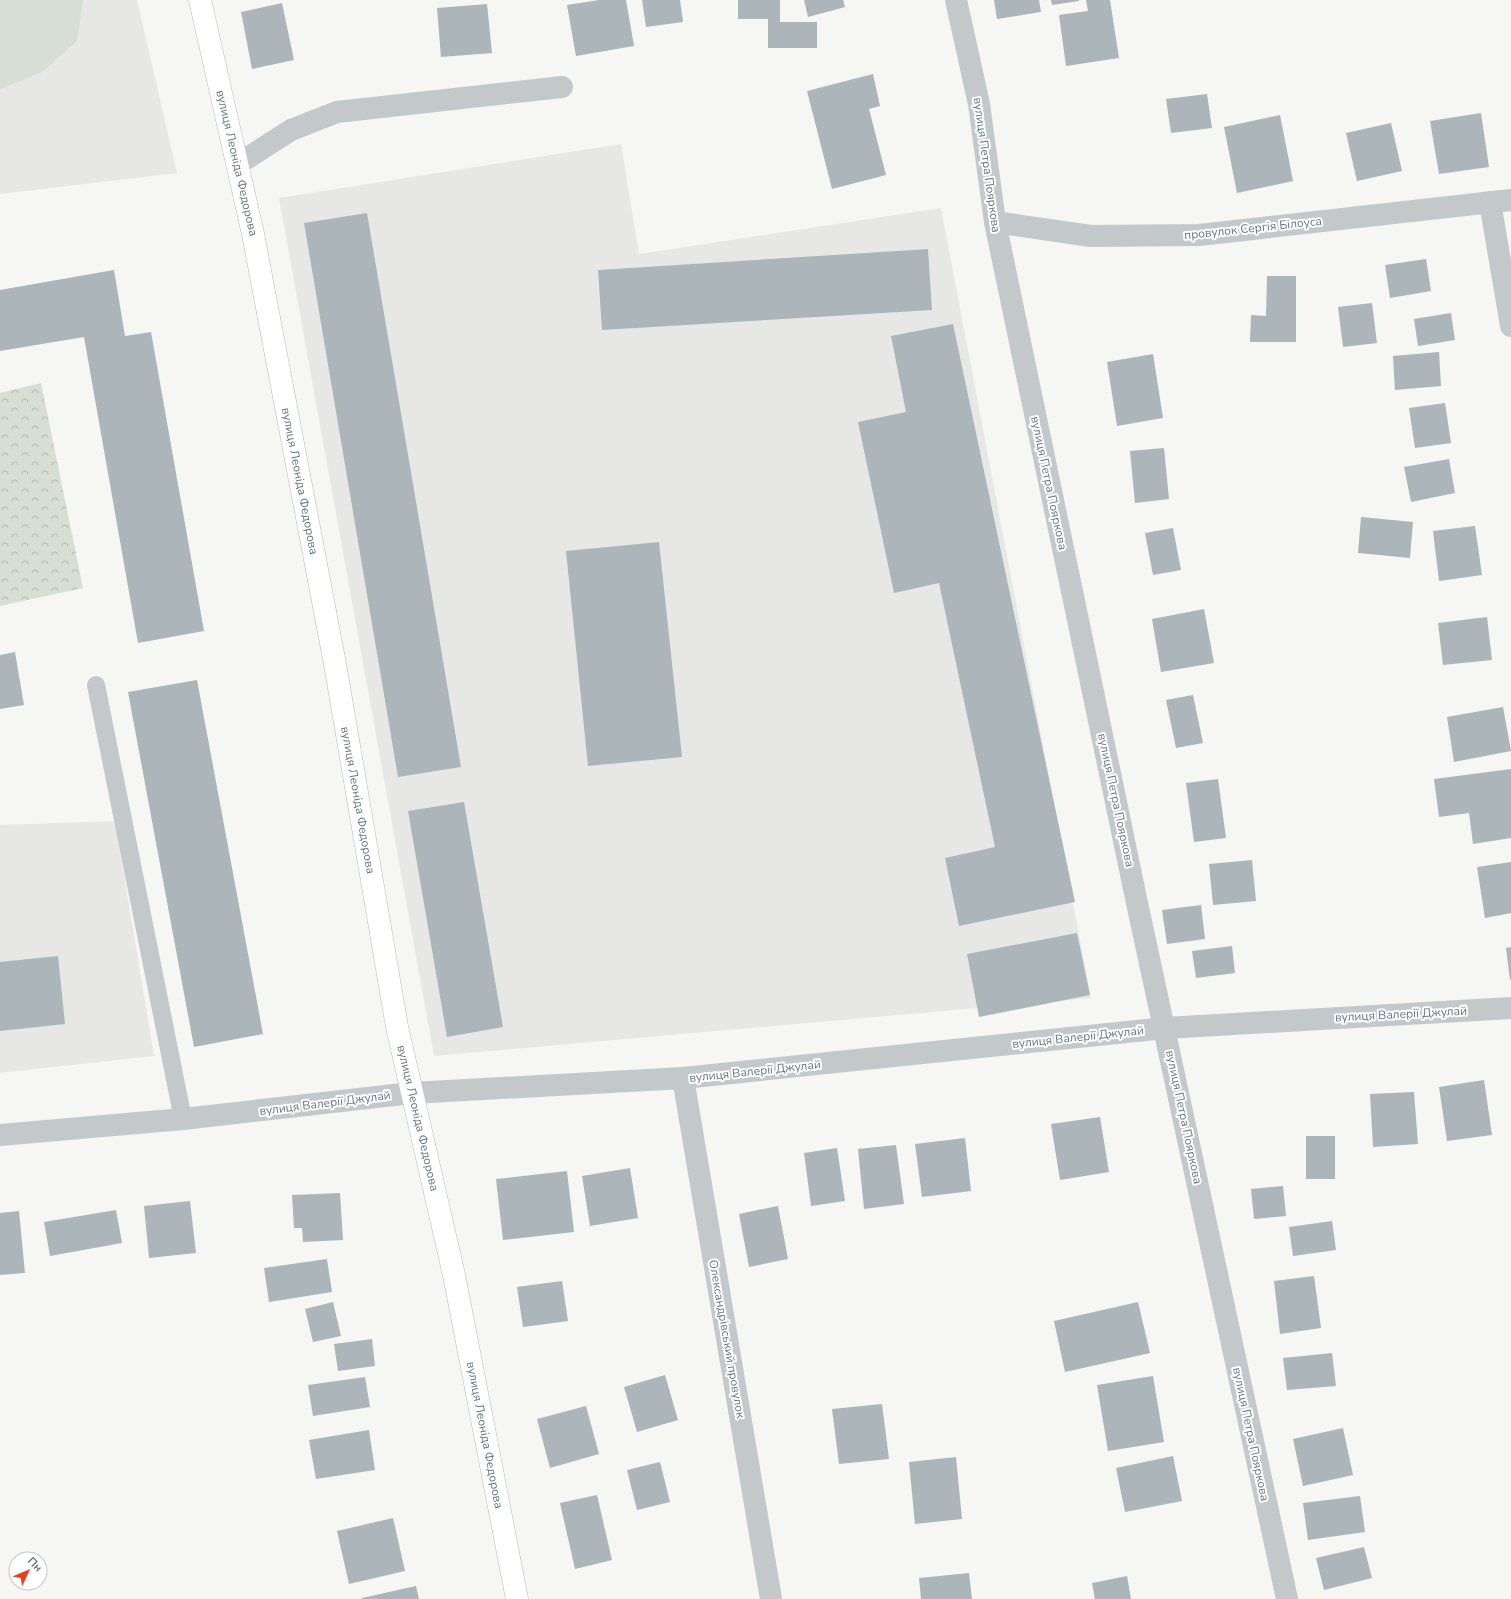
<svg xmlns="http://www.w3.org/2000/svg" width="1511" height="1599" font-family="'Nunito Sans',sans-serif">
	<defs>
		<pattern id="forest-crowns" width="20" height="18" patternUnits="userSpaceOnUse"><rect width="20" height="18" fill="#d7ded3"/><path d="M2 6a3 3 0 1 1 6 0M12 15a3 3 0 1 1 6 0" fill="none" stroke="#b2b9b1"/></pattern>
	</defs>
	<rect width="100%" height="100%" fill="#f6f6f2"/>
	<g fill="#e7e7e5">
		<polygon points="0,0 137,0 177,173 0,194"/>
		<polygon points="621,144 639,254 941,208 1091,998 434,1056 279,198"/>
		<polygon points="115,821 154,1056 0,1073 0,825"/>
	</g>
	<polygon fill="url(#forest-crowns)" points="41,383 83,588 0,606 0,393"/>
	<polygon fill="#d7ded3" points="0,0 83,0 77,41 42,72 0,89"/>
	<g fill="#abb5ba">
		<polygon points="599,0 626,0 634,46 576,56 567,5"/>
		<polygon points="642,0 680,0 683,22 646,27"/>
		<polygon points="738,0 780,0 780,22 817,22 817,48 768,48 768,19 738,19"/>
		<polygon points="804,0 843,0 845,7 808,17"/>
		<polygon points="994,0 1039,0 1041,12 997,19"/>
		<polygon points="1051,0 1079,0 1079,1 1052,5"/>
		<polygon points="1086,0 1110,0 1119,58 1066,66 1059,15 1088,11"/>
		<polygon points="282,3 294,60 252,69 241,12"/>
		<polygon points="487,4 492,53 441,57 437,8"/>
		<polygon points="873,74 880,106 869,109 886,175 832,189 807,91"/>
		<polygon points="1207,94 1212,128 1171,133 1166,99"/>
		<polygon points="1481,113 1489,167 1439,174 1430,121"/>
		<polygon points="1280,115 1293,181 1237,193 1224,127"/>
		<polygon points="1391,123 1402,171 1357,181 1346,133"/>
		<polygon points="367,213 461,767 398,777 304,223"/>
		<polygon points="928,249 932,310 602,330 598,270"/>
		<polygon points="1426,259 1431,291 1390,298 1385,265"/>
		<polygon points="114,270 125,336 151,332 204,631 138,643 84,337 0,351 0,290"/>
		<polygon points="1267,276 1296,276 1296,342 1250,342 1251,315 1266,316"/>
		<polygon points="1372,303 1377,343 1343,347 1338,307"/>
		<polygon points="1451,313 1455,340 1418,346 1414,319"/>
		<polygon points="953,324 1075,902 959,926 945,858 995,847 939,583 894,593 858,422 906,412 891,336"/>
		<polygon points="1439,352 1441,386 1395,390 1393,356"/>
		<polygon points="1153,354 1163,418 1117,426 1107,362"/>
		<polygon points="1445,403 1451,443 1415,448 1409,408"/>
		<polygon points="1164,448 1169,499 1135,503 1130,451"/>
		<polygon points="1449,459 1455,493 1411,502 1404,467"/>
		<polygon points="1361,517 1413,522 1410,558 1358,553"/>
		<polygon points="1475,526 1482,575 1439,581 1433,531"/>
		<polygon points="1173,528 1181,570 1153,575 1145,533"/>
		<polygon points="659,542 682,757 588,766 566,551"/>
		<polygon points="1204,609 1214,663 1161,672 1152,619"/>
		<polygon points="1487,617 1492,660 1443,665 1438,623"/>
		<polygon points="15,652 24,705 0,709 0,655"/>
		<polygon points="197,680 263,1034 194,1047 128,692"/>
		<polygon points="1193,695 1203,743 1176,748 1166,700"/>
		<polygon points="1503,707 1511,751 1454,762 1447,717"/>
		<polygon points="1511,769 1511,838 1473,844 1469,813 1439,817 1434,779"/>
		<polygon points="1218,779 1226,838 1194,842 1186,783"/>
		<polygon points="464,802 503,1027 447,1037 408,811"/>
		<polygon points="1252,860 1256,901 1213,905 1209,864"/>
		<polygon points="1511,862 1511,913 1485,918 1477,867"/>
		<polygon points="1201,905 1205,939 1167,944 1162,910"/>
		<polygon points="1077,933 1090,995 979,1017 967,954"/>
		<polygon points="1232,946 1235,973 1196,978 1192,951"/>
		<polygon points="1511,947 1511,980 1510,980 1506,948"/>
		<polygon points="58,956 65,1024 0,1031 0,962"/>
		<polygon points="1484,1080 1492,1135 1447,1141 1439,1087"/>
		<polygon points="1414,1092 1418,1144 1373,1147 1370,1094"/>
		<polygon points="1100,1117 1109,1172 1060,1180 1051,1124"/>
		<rect x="1306" y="1136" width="29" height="43"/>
		<polygon points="965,1138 971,1191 922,1197 915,1144"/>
		<polygon points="896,1145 904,1204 864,1209 858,1149"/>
		<polygon points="837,1148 845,1201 811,1206 804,1153"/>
		<polygon points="630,1168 638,1218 590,1226 582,1176"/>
		<polygon points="567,1171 574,1232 503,1240 496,1179"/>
		<polygon points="1283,1186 1286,1216 1254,1219 1251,1189"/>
		<polygon points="340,1193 343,1240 303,1242 302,1228 294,1228 292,1195"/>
		<polygon points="190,1201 196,1253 149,1258 144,1206"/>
		<polygon points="778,1206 788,1259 749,1267 739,1214"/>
		<polygon points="116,1210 122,1243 50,1256 44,1222"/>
		<polygon points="19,1211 25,1273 0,1275 0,1213"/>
		<polygon points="1332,1221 1336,1250 1293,1256 1289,1227"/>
		<polygon points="327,1259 332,1292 269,1302 264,1268"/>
		<polygon points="1314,1276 1321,1328 1280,1334 1274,1281"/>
		<polygon points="562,1281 568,1321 523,1327 517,1287"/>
		<polygon points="333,1302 341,1336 313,1342 305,1309"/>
		<polygon points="1138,1302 1150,1353 1065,1372 1054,1321"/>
		<polygon points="372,1339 375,1366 338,1371 334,1344"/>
		<polygon points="1332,1353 1336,1386 1287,1390 1283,1358"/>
		<polygon points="665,1375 678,1420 637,1432 624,1387"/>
		<polygon points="1153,1376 1164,1442 1108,1451 1097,1385"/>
		<polygon points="365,1377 370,1407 313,1416 308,1385"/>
		<polygon points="882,1404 889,1459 839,1464 832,1409"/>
		<polygon points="586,1406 599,1454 550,1468 537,1419"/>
		<polygon points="1343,1428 1353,1475 1303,1486 1293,1439"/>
		<polygon points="369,1430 375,1470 316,1479 309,1440"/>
		<polygon points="1173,1456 1182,1501 1125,1512 1116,1468"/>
		<polygon points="956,1457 962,1519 915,1524 909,1462"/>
		<polygon points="660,1462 670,1502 637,1510 627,1470"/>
		<polygon points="597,1495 612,1560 575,1569 560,1503"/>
		<polygon points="1360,1496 1365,1532 1308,1540 1303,1503"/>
		<polygon points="393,1518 405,1571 349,1584 337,1531"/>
		<polygon points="1364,1547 1372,1578 1324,1590 1316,1558"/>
		<polygon points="969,1573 972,1599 921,1599 919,1578"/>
		<polygon points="1127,1576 1131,1599 1095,1599 1092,1583"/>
		<polygon points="416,1586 419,1599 362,1599 362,1598"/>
	</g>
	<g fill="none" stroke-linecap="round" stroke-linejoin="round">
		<defs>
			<polyline id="secondary" points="200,0 253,234 335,664 397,1027 454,1275 517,1599"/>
		</defs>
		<use href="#secondary" stroke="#b5bbbf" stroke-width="23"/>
		<polyline stroke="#c3c8cb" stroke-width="18" points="96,685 183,1119"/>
		<g stroke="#c3c8cb" stroke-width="22">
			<polyline points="956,0 979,104 995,222 1137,903 1287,1599"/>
			<polyline points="238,164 291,130 337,112 562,87"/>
			<polyline points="1490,202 1511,326"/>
			<polyline points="995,222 1091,236 1199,235 1511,200"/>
			<polyline points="683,1078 771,1599"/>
			<polyline points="0,1135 183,1119 412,1093 683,1078 1165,1028 1511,1008"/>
		</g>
		<use href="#secondary" stroke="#fff" stroke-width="22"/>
	</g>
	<g text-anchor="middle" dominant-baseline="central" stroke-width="4" stroke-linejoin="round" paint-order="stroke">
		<g font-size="12" fill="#627886" stroke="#fff">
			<text transform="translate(237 163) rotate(77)">вулиця Леоніда Федорова</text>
			<text transform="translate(987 165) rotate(82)">вулиця Петра Пояркова</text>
			<text transform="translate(1253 228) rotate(-6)">провулок Сергія Білоуса</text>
			<text transform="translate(300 481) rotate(79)">вулиця Леоніда Федорова</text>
			<text transform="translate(1049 483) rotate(78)">вулиця Петра Пояркова</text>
			<text transform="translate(358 800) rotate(80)">вулиця Леоніда Федорова</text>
			<text transform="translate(1116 800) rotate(78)">вулиця Петра Пояркова</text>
			<text transform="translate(1401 1014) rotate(-3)">вулиця Валерії Джулай</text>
			<text transform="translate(1078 1037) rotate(-6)">вулиця Валерії Джулай</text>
			<text transform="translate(755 1071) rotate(-6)">вулиця Валерії Джулай</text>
			<text transform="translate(325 1103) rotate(-7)">вулиця Валерії Джулай</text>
			<text transform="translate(1184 1117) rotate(78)">вулиця Петра Пояркова</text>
			<text transform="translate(418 1118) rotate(77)">вулиця Леоніда Федорова</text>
			<text transform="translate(727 1339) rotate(80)">Олександрівський провулок</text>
			<text transform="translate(1251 1434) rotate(78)">вулиця Петра Пояркова</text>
			<text transform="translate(485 1435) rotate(79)">вулиця Леоніда Федорова</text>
		</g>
	</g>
	<g transform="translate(28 1571) rotate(46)"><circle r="19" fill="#ffffff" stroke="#c0c9cf"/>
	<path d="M0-3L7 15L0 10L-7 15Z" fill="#f13d17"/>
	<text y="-6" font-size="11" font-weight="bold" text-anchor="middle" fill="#627886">Пн</text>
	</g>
</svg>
